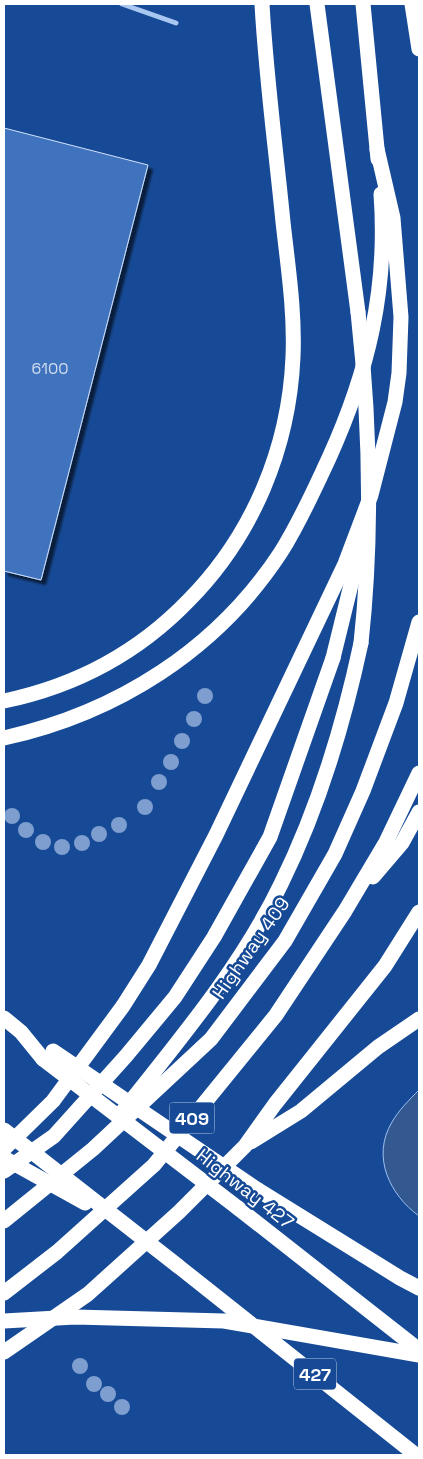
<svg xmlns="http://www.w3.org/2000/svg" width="423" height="1459" font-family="'Space Grotesk',sans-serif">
	<defs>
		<filter id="shadow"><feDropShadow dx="4.5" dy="4.5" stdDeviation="1" flood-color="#0009"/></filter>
	</defs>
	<rect width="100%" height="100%" fill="#174a96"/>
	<path fill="#345890" stroke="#9cc1f3" d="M419 1090V1216C390 1195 371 1157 392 1122 399 1110 409 1100 419 1090Z"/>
	<polygon fill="#4073be" stroke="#d1e2fc" filter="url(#shadow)" points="4,128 148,165 41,580 4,571"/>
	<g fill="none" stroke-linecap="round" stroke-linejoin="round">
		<polyline stroke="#a9c7f1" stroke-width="5" points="122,4 176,23"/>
		<g stroke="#fff" stroke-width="15">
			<polyline points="317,4 358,312"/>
			<polyline points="363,4 378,159"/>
			<polyline points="412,4 419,49"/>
			<path d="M4 701C76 686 138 653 189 600 253 535 289 448 293 357 295 312 288 267 283 222 276 150 266 77 262 4"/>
			<path d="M4 738C117 713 217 650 281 552 300 522 314 490 329 458 368 372 388 290 381 194"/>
			<polyline points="373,877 402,843 419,812"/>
			<polyline points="4,1018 21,1032 43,1059"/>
			<path d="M123 1111C180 1039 241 967 281 884 319 807 343 727 361 643"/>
			<polyline points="251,1142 301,1111 378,1047 419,1019"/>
			<polyline points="4,1149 53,1101 123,1006 149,965 216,835 345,564 371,495 395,402 399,373 401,317 393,218 377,149"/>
			<polyline points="4,1171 54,1136 126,1056 175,997 214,937 270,837 333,658"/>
			<polyline points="258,1190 400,1278 419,1288"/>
			<polyline points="238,1208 419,1350"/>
			<polyline points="4,1221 93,1149 211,1039 285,941 335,854 363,791 396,703 419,622"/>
			<polyline points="178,1266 416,1455"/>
			<polyline points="4,1293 57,1252 154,1165 276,1015 345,911 386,842 419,773"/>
			<polyline points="4,1352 88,1294 179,1212 245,1146 275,1104 385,966 419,912"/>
		</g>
		<g stroke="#fff" stroke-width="15">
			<path d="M358 312C370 422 373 533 361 643"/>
			<polyline points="333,658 360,548"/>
			<polyline points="53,1051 258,1190"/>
			<polyline points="43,1059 238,1208"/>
			<polyline points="4,1130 178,1266"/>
			<polyline points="4,1158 85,1203"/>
			<polyline points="4,1321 75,1317 224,1321 419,1355"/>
		</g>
	</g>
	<g fill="#7d9ece">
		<circle cx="205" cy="696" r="8"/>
		<circle cx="194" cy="719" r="8"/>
		<circle cx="182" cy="741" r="8"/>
		<circle cx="171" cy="762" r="8"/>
		<circle cx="159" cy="782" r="8"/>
		<circle cx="145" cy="807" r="8"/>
		<circle cx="12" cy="816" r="8"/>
		<circle cx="119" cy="825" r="8"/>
		<circle cx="26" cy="830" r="8"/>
		<circle cx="99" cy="834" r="8"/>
		<circle cx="43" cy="842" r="8"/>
		<circle cx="82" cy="843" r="8"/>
		<circle cx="62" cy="847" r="8"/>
		<circle cx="80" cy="1366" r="8"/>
		<circle cx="94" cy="1384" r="8"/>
		<circle cx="108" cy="1394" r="8"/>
		<circle cx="122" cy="1407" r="8"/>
	</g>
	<g text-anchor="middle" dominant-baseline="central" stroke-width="5" stroke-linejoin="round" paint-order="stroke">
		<g font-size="16" fill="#cfdcef">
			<text x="50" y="368">6100</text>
		</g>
		<g fill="#174a96" stroke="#b9c9e0" stroke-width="1">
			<rect x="169.5" y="1102.5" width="45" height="31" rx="4"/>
			<rect x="294" y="1358.5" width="42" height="31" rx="4"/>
		</g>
		<g font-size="18" font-weight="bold" fill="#fff">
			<text x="192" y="1118">409</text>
			<text x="315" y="1374">427</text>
		</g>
		<g font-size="19" fill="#fff" stroke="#174a96">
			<text transform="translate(251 948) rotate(-55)">Highway 409</text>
			<text transform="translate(245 1189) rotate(38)">Highway 427</text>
		</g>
	</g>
	<rect width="423" height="1459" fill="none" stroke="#ffffff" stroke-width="10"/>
</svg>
